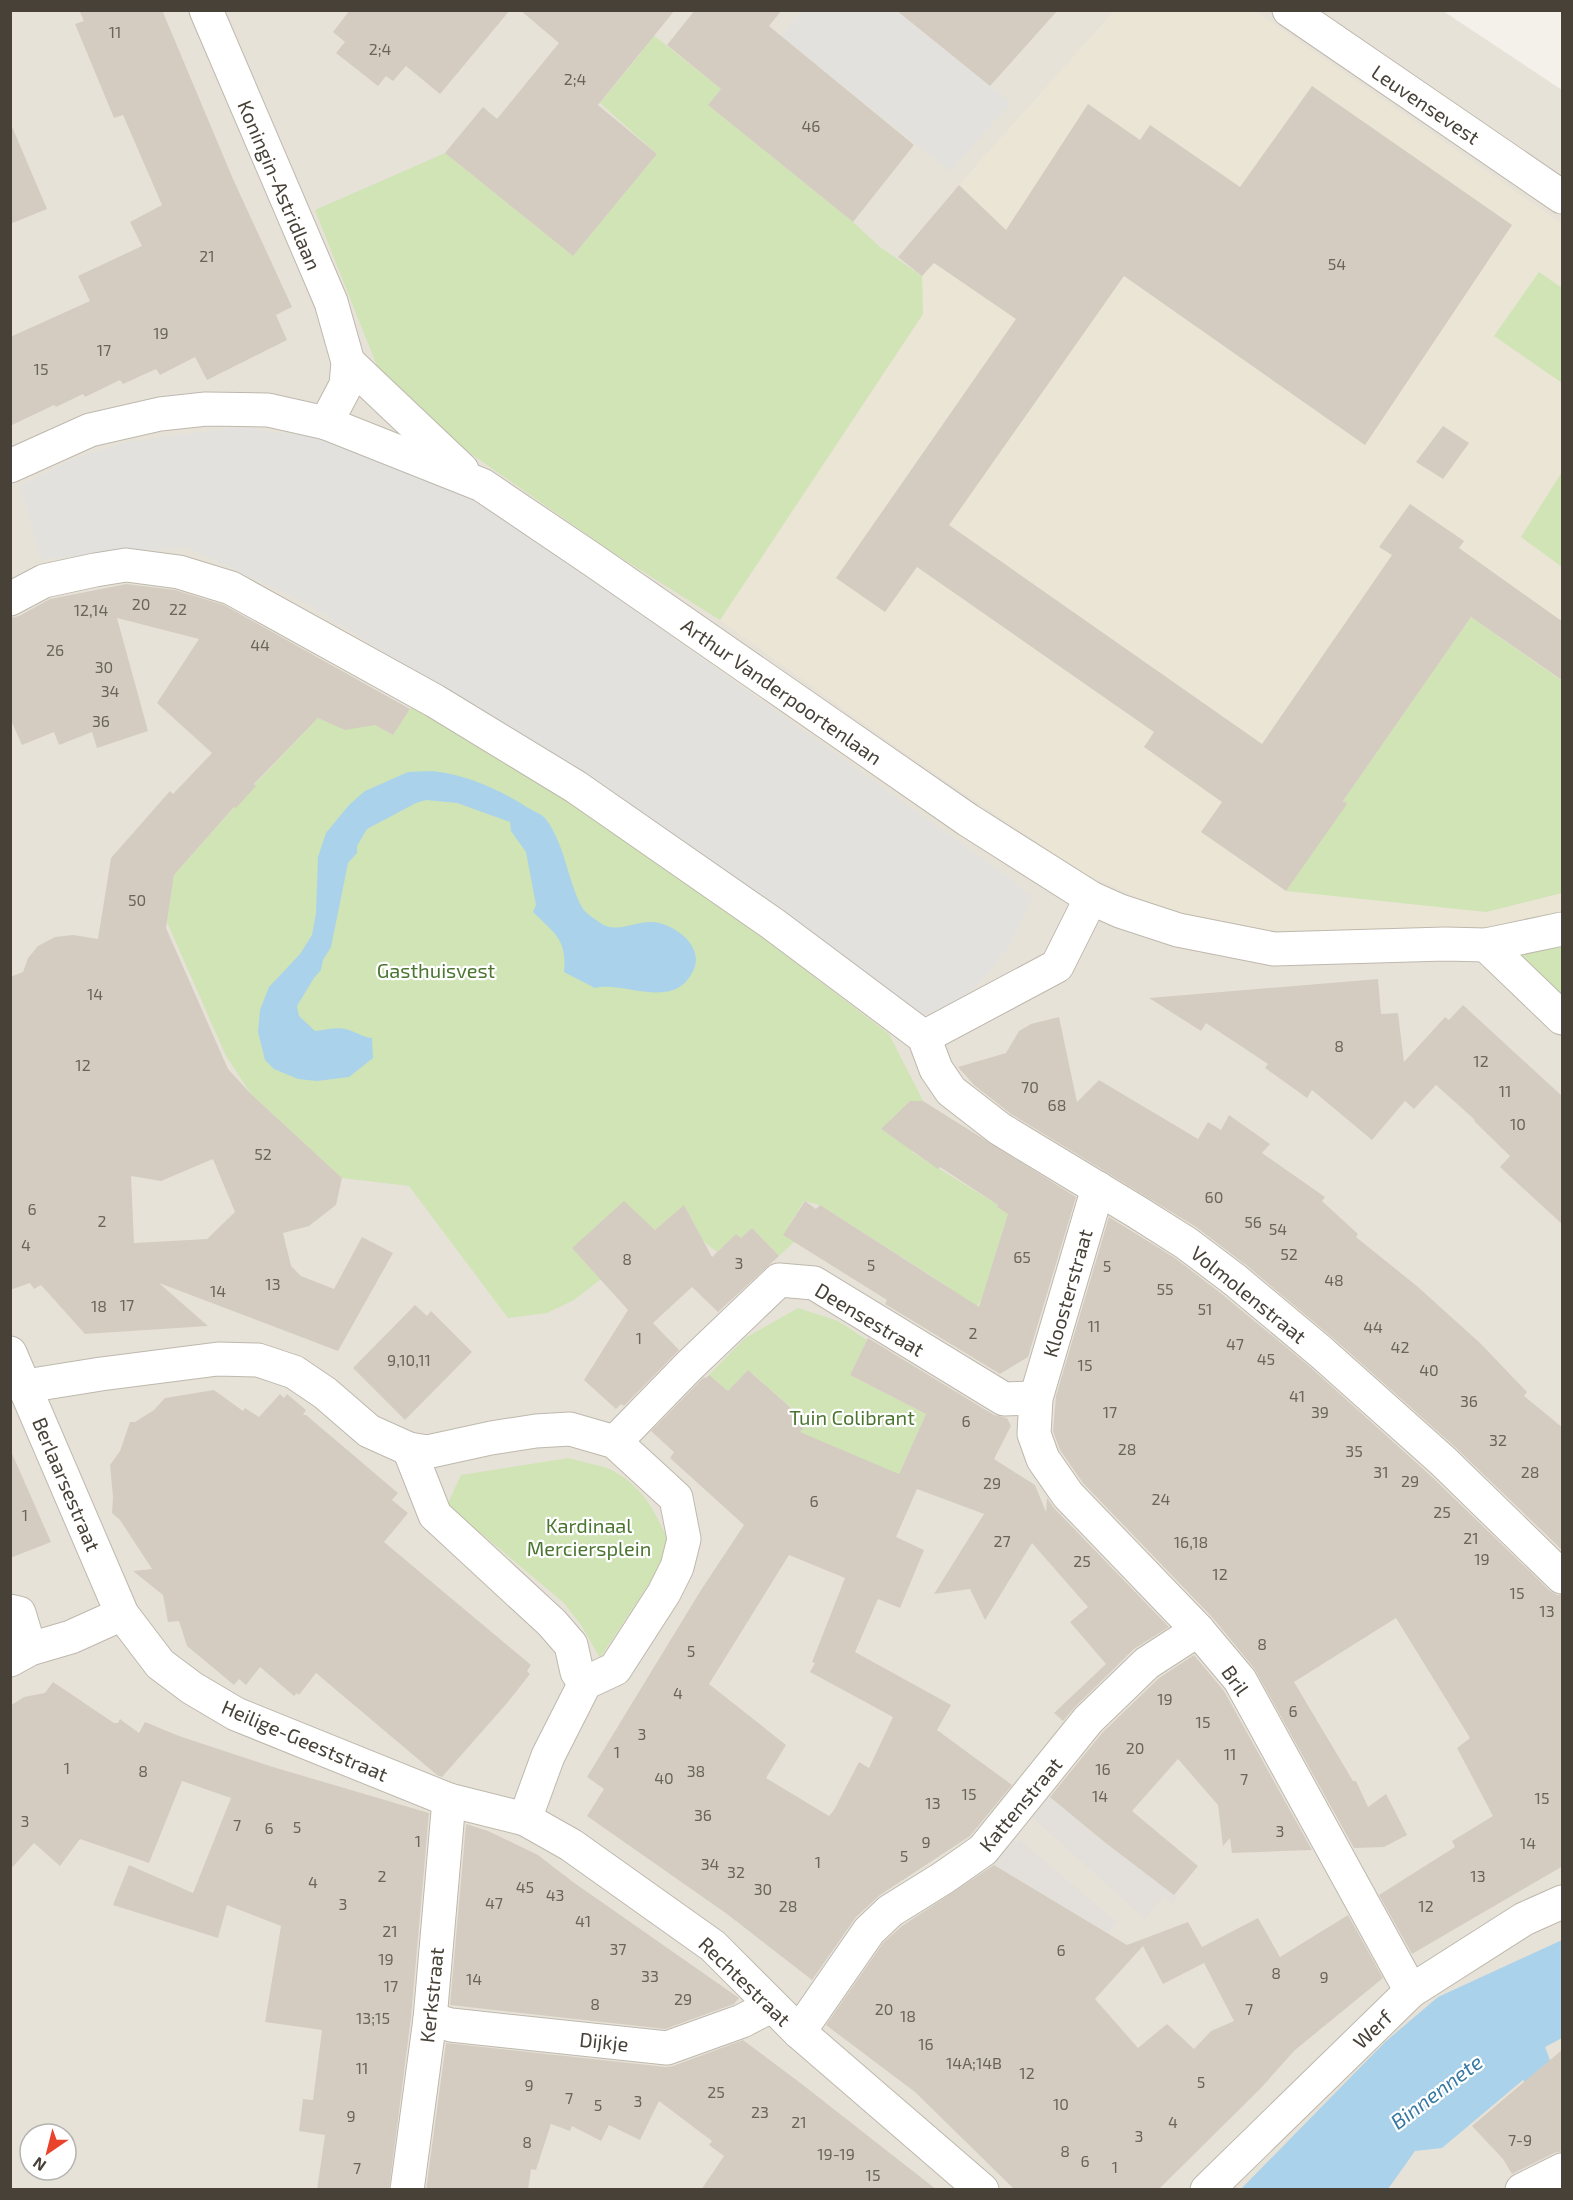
<svg xmlns="http://www.w3.org/2000/svg" width="1573" height="2200" font-family="'Exo 2',sans-serif">
	<rect width="100%" height="100%" fill="#f4f0ea"/>
	<path fill="#e7e2d8" fill-rule="evenodd" d="M11 11H1443L1562 90V2189L11 2190ZM30 2134H66V2170H30Z"/>
	<g fill="#e3dfdb">
		<polygon points="1047,1794 1107,1844 1177,1897 1173,1904 1164,1896 1145,1919 1030,1815"/>
		<polygon points="1013,1839 1017,1843 1020,1840 1117,1922 1108,1933 990,1863"/>
	</g>
	<polygon fill="#ebe5d5" points="1114,11 1255,11 1562,224 1562,924 1274,949 1186,919 1081,872 908,755 720,620 923,314 922,276 981,206 959,185"/>
	<g fill="#d0e4b6">
		<polygon points="652,34 721,89 708,105 853,222 880,247 922,276 923,314 720,620 615,554 464,449 379,371 315,210 445,153 573,256 657,154 600,103 640,54"/>
		<polygon points="1539,272 1562,288 1562,383 1494,336"/>
		<polygon points="1562,472 1562,567 1521,537"/>
		<polygon points="1471,617 1562,681 1562,893 1486,912 1286,891 1346,804 1343,801"/>
		<polygon points="412,706 575,801 736,917 889,1034 923,1101 910,1101 881,1129 913,1150 912,1152 998,1205 997,1207 1008,1214 982,1298 974,1312 947,1286 820,1205 804,1201 788,1227 794,1242 779,1256 752,1228 741,1238 736,1234 717,1252 703,1241 684,1205 655,1230 624,1202 572,1248 601,1279 574,1300 547,1313 508,1318 409,1186 342,1178 251,1094 226,1056 167,922 174,875 254,785 323,713 375,725 393,735"/>
		<polygon points="1562,924 1562,1014 1486,945"/>
		<polygon points="798,1308 838,1321 867,1340 850,1375 926,1414 896,1480 884,1468 849,1453 845,1458 799,1433 808,1422 748,1370 728,1391 709,1375 745,1338"/>
		<path d="M569 1458C582 1462 596 1464 609 1469 640 1483 654 1509 667 1538L658 1570 600 1658 581 1625 564 1603 447 1505 461 1475Z"/>
	</g>
	<g fill="#e2e1de">
		<polygon points="801,11 896,11 1011,103 950,171 781,36"/>
		<polygon points="241,427 296,435 322,435 465,489 1012,880 1032,897 1012,942 990,971 964,998 924,1015 595,784 307,604 187,547 41,559 20,486 75,458 127,442"/>
	</g>
	<g fill="#abd2eb">
		<path d="M432 771C467 775 496 788 525 806 531 810 540 813 545 818 551 825 557 838 560 846 566 861 575 899 584 910 588 915 594 918 599 922 615 935 634 921 652 922 673 923 704 945 694 969 675 1013 624 980 595 988L564 972C567 939 555 934 533 912L536 905 526 852 511 831 510 822 457 803 426 800 416 803 367 829 357 846V853L348 863 331 947 323 960 321 970 314 978 297 1006 299 1016 315 1031C327 1030 338 1026 349 1030 358 1033 362 1037 372 1038L373 1058 349 1077 317 1081 298 1079 274 1069 265 1060 258 1032 260 1010 269 987 300 954 312 935 316 913 318 857 326 833 349 805 365 791 408 772Z"/>
		<polygon points="1562,1940 1562,2038 1545,2047 1562,2091 1551,2120 1523,2080 1442,2148 1415,2151 1388,2189 1240,2190 1385,2042 1438,1997"/>
	</g>
	<g fill="#d4ccc0" fill-rule="evenodd">
		<polygon points="79,10 162,10 233,179 292,307 276,315 287,340 207,380 195,357 160,375 156,369 123,384 120,380 85,397 83,394 56,407 54,405 10,426 10,337 90,301 78,276 142,246 130,222 162,205 123,115 114,118 102,89 75,24 84,21"/>
		<polygon points="350,10 510,10 440,94 406,66 393,81 386,76 378,86 336,53 345,42 333,32"/>
		<polygon points="520,10 675,10 598,105 657,154 573,256 445,153 483,107 497,119 559,43"/>
		<polygon points="695,10 782,10 769,26 914,145 853,222 708,105 721,89 667,45"/>
		<polygon points="896,10 1058,10 990,86"/>
		<polygon points="1312,86 1512,225 1365,445 1124,276 949,525 1262,744 1392,555 1379,547 1410,504 1464,541 1459,548 1563,622 1563,681 1471,617 1343,801 1347,804 1286,891 1201,832 1222,802 1144,747 1154,732 917,567 885,612 836,578 1016,319 934,263 922,276 898,257 959,185 1006,230 1088,104 1140,140 1150,125 1240,187"/>
		<polygon points="10,122 47,209 10,224"/>
		<polygon points="1443,426 1469,443 1443,479 1416,462"/>
		<path d="M126 584 175 590 224 605 410 709 393 735 375 725 345 730 318 718 254 784 256 786 236 808 234 807 174 875 166 928 228 1069 251 1094 342 1178 336 1205 309 1226 283 1233 291 1266 301 1276 334 1289 362 1237 393 1253 338 1351 159 1283 208 1326 85 1334 41 1285 34 1289 30 1283 10 1290V977L23 972 28 958 38 946 55 937 73 935 98 939 111 858 170 791 173 794 212 753 157 703 199 639 117 618 148 731 97 748 92 732 59 745 54 732 22 745 10 718V618L19 616 50 599ZM213 1159 235 1212 207 1239 134 1243 131 1176 161 1181Z"/>
		<polygon points="1378,979 1381,1014 1398,1013 1404,1062 1445,1017 1449,1020 1463,1005 1563,1097 1563,1225 1500,1167 1510,1156 1474,1121 1475,1120 1436,1085 1414,1109 1405,1101 1372,1140 1312,1090 1307,1098 1265,1068 1268,1064 1206,1023 1201,1031 1149,998"/>
		<polygon points="1059,1017 1077,1102 1099,1080 1198,1139 1208,1122 1221,1130 1229,1115 1270,1144 1262,1153 1325,1197 1322,1201 1358,1234 1356,1237 1418,1287 1480,1343 1527,1392 1524,1396 1563,1428 1563,1551 1455,1447 1333,1338 1246,1265 1196,1227 1011,1114 974,1085 958,1067 1006,1053 1019,1031 1031,1024"/>
		<polygon points="910,1101 923,1101 1076,1197 1028,1357 1000,1374 885,1304 887,1300 783,1235 805,1201 816,1209 820,1205 979,1307 1008,1214 997,1207 998,1205 940,1167 938,1169 881,1129"/>
		<polygon points="624,1201 655,1230 684,1205 712,1257 736,1234 741,1238 752,1228 779,1256 718,1312 692,1287 653,1323 679,1350 624,1406 621,1404 616,1409 584,1380 628,1310 572,1248"/>
		<polygon points="1109,1217 1175,1258 1223,1295 1309,1366 1430,1475 1549,1590 1557,1595 1563,1595 1563,1866 1412,1954 1379,1895 1455,1847 1452,1841 1493,1816 1457,1748 1470,1738 1396,1618 1294,1682 1353,1781 1356,1781 1368,1807 1386,1794 1407,1835 1384,1847 1354,1848 1254,1668 1212,1617 1083,1483 1060,1450 1053,1431 1056,1396"/>
		<polygon points="415,1305 427,1316 431,1311 472,1352 405,1420 353,1368"/>
		<path d="M868 1338 994 1415 1007 1418 1011 1426 994 1459 1035 1485 1046 1512 1047 1498 1054 1508 1169 1627 1134 1649 1075 1707 1063 1721 1054 1713 1106 1664 1070 1622 1088 1607 1032 1543 985 1620 970 1589 934 1594 984 1514 917 1489 896 1537 924 1550 900 1608 878 1599 855 1652 951 1705 937 1730 1012 1785 970 1836 880 1895 856 1917 812 1980 727 1914 587 1816 604 1789 587 1777 701 1590 744 1525 670 1458 674 1452 651 1431 704 1377 706 1378 709 1375 728 1391 748 1370 808 1423 800 1432 899 1474 926 1414 850 1375ZM789 1555 845 1578 812 1662 815 1663 810 1672 893 1717 869 1768 859 1762 834 1810 829 1816 766 1778 786 1745 709 1684Z"/>
		<polygon points="214,1390 243,1411 245,1408 259,1417 280,1394 284,1398 287,1394 306,1410 303,1415 306,1415 398,1493 392,1500 408,1513 384,1542 531,1665 527,1671 530,1674 508,1702 442,1777 437,1775 316,1673 299,1695 297,1693 294,1696 260,1667 246,1685 239,1679 234,1685 187,1646 179,1621 168,1622 163,1595 133,1571 152,1569 120,1520 112,1513 113,1497 110,1465 120,1451 130,1422 135,1422 154,1410 165,1398"/>
		<polygon points="10,1449 51,1542 10,1558"/>
		<polygon points="1194,1655 1224,1691 1312,1850 1232,1853 1230,1838 1223,1846 1218,1805 1178,1759 1132,1811 1198,1866 1174,1895 1107,1844 1050,1797 1102,1733 1159,1678"/>
		<polygon points="53,1682 114,1723 118,1723 120,1719 139,1733 145,1722 179,1736 273,1767 429,1813 411,2017 389,2190 317,2190 325,2135 299,2131 303,2099 313,2100 322,2030 265,2022 281,1926 227,1905 218,1938 113,1905 129,1865 193,1893 231,1798 182,1781 149,1863 80,1839 60,1866 34,1843 10,1870 10,1706 24,1697 45,1693"/>
		<polygon points="466,1824 488,1831 538,1855 573,1882 739,1998 734,2004 665,2029 450,2005"/>
		<path d="M994 1865 1127 1945 1188 1922 1202 1947 1258 1918 1280 1957 1348 1915 1383 1978 1295 2050 1260 2089 1158 2190H1015L915 2092 826 2025 883 1943 902 1926ZM1143 1946 1163 1984 1204 1963 1234 2021 1211 2031 1194 2049 1167 2024 1138 2048 1095 1999Z"/>
		<polygon points="743,2040 803,2085 937,2190 701,2190 724,2156 709,2145 712,2141 659,2101 640,2140 609,2125 601,2141 572,2126 570,2131 551,2124 536,2170 531,2169 528,2190 426,2190 446,2043 666,2067 673,2066"/>
		<polygon points="1563,2049 1563,2151 1554,2153 1512,2174 1503,2159 1472,2126"/>
	</g>
	<g fill="none" stroke-linecap="round" stroke-linejoin="round">
		<defs>
			<g id="minor">
				<polyline points="206,10 331,302 348,362 346,385 326,423"/>
				<polyline points="1289,10 1562,197"/>
				<polyline points="348,362 462,470"/>
				<polyline points="10,466 90,430 160,414 206,409 268,410 326,423 482,485 593,560 968,820 1091,898 1120,911 1178,930 1274,949 1445,944 1486,945 1562,929"/>
				<polyline points="10,599 44,581 95,570 126,565 179,572 231,588 435,701 576,787 773,924 924,1037"/>
				<polyline points="1486,945 1562,1018"/>
				<polyline points="924,1037 936,1069 951,1091 1000,1129 1137,1212 1186,1243 1235,1280 1321,1352 1443,1461 1562,1577"/>
				<polyline points="924,1037 1057,966 1091,898"/>
				<polyline points="1098,1188 1036,1398 1034,1434 1043,1459 1068,1495 1198,1630 1240,1680 1411,1991"/>
				<polyline points="10,1353 122,1614 160,1664 192,1688 236,1714 449,1800 525,1819 571,1845 713,1946 799,2032 982,2190"/>
				<polyline points="26,1386 101,1374 218,1359 258,1360 294,1372 325,1393 369,1431 409,1449 427,1452 491,1438 536,1431 570,1429 615,1442 676,1498 684,1539 677,1567 664,1593 615,1669 585,1683 548,1756 525,1819"/>
				<polyline points="615,1442 689,1366 779,1280 814,1283 1004,1399 1036,1398"/>
				<polyline points="409,1449 435,1515 552,1623 571,1645 577,1672 585,1683"/>
				<polyline points="10,1611 19,1613 30,1649"/>
				<polyline points="10,1660 30,1649 71,1637 122,1614"/>
				<polyline points="430,2019 451,2025 667,2048 742,2021 771,2006"/>
				<polyline points="799,2032 869,1931 890,1911 943,1878 983,1850 1088,1720 1147,1663 1198,1630"/>
				<polyline points="407,2190 430,2019 449,1800"/>
				<polyline points="1207,2190 1411,1991 1524,1919 1562,1902"/>
				<polyline points="1522,2190 1562,2170"/>
			</g>
		</defs>
		<use href="#minor" stroke="#beb8ad" stroke-width="35"/>
		<use href="#minor" stroke="#fff" stroke-width="33"/>
	</g>
	<g text-anchor="middle" dominant-baseline="central" stroke-width="4.5" stroke-linejoin="round" paint-order="stroke">
		<g font-size="16" fill="#6a645a">
			<text x="115" y="31">11</text>
			<text x="380" y="48">2;4</text>
			<text x="575" y="78">2;4</text>
			<text x="811" y="125">46</text>
			<text x="207" y="255">21</text>
			<text x="1337" y="263">54</text>
			<text x="161" y="332">19</text>
			<text x="104" y="349">17</text>
			<text x="41" y="368">15</text>
			<text x="141" y="603">20</text>
			<text x="178" y="608">22</text>
			<text x="91" y="609">12,14</text>
			<text x="260" y="644">44</text>
			<text x="55" y="649">26</text>
			<text x="104" y="666">30</text>
			<text x="110" y="690">34</text>
			<text x="101" y="720">36</text>
			<text x="137" y="899">50</text>
			<text x="95" y="993">14</text>
			<text x="1339" y="1045">8</text>
			<text x="1481" y="1060">12</text>
			<text x="83" y="1064">12</text>
			<text x="1030" y="1086">70</text>
			<text x="1505" y="1090">11</text>
			<text x="1057" y="1104">68</text>
			<text x="1518" y="1123">10</text>
			<text x="263" y="1153">52</text>
			<text x="1214" y="1196">60</text>
			<text x="32" y="1208">6</text>
			<text x="102" y="1220">2</text>
			<text x="1253" y="1221">56</text>
			<text x="1278" y="1228">54</text>
			<text x="26" y="1244">4</text>
			<text x="1289" y="1253">52</text>
			<text x="1022" y="1256">65</text>
			<text x="627" y="1258">8</text>
			<text x="739" y="1262">3</text>
			<text x="871" y="1264">5</text>
			<text x="1107" y="1265">5</text>
			<text x="1334" y="1279">48</text>
			<text x="273" y="1283">13</text>
			<text x="1165" y="1288">55</text>
			<text x="218" y="1290">14</text>
			<text x="127" y="1304">17</text>
			<text x="99" y="1305">18</text>
			<text x="1205" y="1308">51</text>
			<text x="1094" y="1325">11</text>
			<text x="1373" y="1326">44</text>
			<text x="973" y="1332">2</text>
			<text x="639" y="1337">1</text>
			<text x="1235" y="1343">47</text>
			<text x="1400" y="1346">42</text>
			<text x="1266" y="1358">45</text>
			<text x="409" y="1359">9,10,11</text>
			<text x="1085" y="1364">15</text>
			<text x="1429" y="1369">40</text>
			<text x="1297" y="1395">41</text>
			<text x="1469" y="1400">36</text>
			<text x="1110" y="1411">17</text>
			<text x="1320" y="1411">39</text>
			<text x="966" y="1420">6</text>
			<text x="1498" y="1439">32</text>
			<text x="1127" y="1448">28</text>
			<text x="1354" y="1450">35</text>
			<text x="1381" y="1471">31</text>
			<text x="1530" y="1471">28</text>
			<text x="1410" y="1480">29</text>
			<text x="992" y="1482">29</text>
			<text x="1161" y="1498">24</text>
			<text x="814" y="1500">6</text>
			<text x="1442" y="1511">25</text>
			<text x="25" y="1514">1</text>
			<text x="1471" y="1537">21</text>
			<text x="1002" y="1540">27</text>
			<text x="1191" y="1541">16,18</text>
			<text x="1482" y="1558">19</text>
			<text x="1082" y="1560">25</text>
			<text x="1220" y="1573">12</text>
			<text x="1517" y="1592">15</text>
			<text x="1547" y="1610">13</text>
			<text x="1262" y="1643">8</text>
			<text x="691" y="1650">5</text>
			<text x="678" y="1692">4</text>
			<text x="1165" y="1698">19</text>
			<text x="1293" y="1710">6</text>
			<text x="1203" y="1721">15</text>
			<text x="642" y="1733">3</text>
			<text x="1135" y="1747">20</text>
			<text x="617" y="1751">1</text>
			<text x="1230" y="1753">11</text>
			<text x="67" y="1767">1</text>
			<text x="1103" y="1768">16</text>
			<text x="143" y="1770">8</text>
			<text x="696" y="1770">38</text>
			<text x="664" y="1777">40</text>
			<text x="1244" y="1778">7</text>
			<text x="969" y="1793">15</text>
			<text x="1100" y="1795">14</text>
			<text x="1542" y="1797">15</text>
			<text x="933" y="1802">13</text>
			<text x="703" y="1814">36</text>
			<text x="25" y="1820">3</text>
			<text x="237" y="1824">7</text>
			<text x="297" y="1826">5</text>
			<text x="269" y="1827">6</text>
			<text x="1280" y="1830">3</text>
			<text x="418" y="1840">1</text>
			<text x="926" y="1841">9</text>
			<text x="1528" y="1842">14</text>
			<text x="904" y="1855">5</text>
			<text x="818" y="1861">1</text>
			<text x="710" y="1863">34</text>
			<text x="736" y="1871">32</text>
			<text x="382" y="1875">2</text>
			<text x="1478" y="1875">13</text>
			<text x="313" y="1881">4</text>
			<text x="525" y="1886">45</text>
			<text x="763" y="1888">30</text>
			<text x="555" y="1894">43</text>
			<text x="494" y="1902">47</text>
			<text x="343" y="1903">3</text>
			<text x="788" y="1905">28</text>
			<text x="1426" y="1905">12</text>
			<text x="583" y="1920">41</text>
			<text x="390" y="1930">21</text>
			<text x="618" y="1948">37</text>
			<text x="1061" y="1949">6</text>
			<text x="386" y="1958">19</text>
			<text x="1276" y="1972">8</text>
			<text x="650" y="1975">33</text>
			<text x="1324" y="1976">9</text>
			<text x="474" y="1978">14</text>
			<text x="391" y="1985">17</text>
			<text x="683" y="1998">29</text>
			<text x="595" y="2003">8</text>
			<text x="884" y="2008">20</text>
			<text x="1249" y="2008">7</text>
			<text x="908" y="2015">18</text>
			<text x="373" y="2017">13;15</text>
			<text x="926" y="2043">16</text>
			<text x="974" y="2062">14A;14B</text>
			<text x="362" y="2067">11</text>
			<text x="1027" y="2072">12</text>
			<text x="1201" y="2081">5</text>
			<text x="529" y="2084">9</text>
			<text x="716" y="2091">25</text>
			<text x="569" y="2097">7</text>
			<text x="638" y="2100">3</text>
			<text x="1061" y="2103">10</text>
			<text x="598" y="2104">5</text>
			<text x="760" y="2111">23</text>
			<text x="351" y="2115">9</text>
			<text x="799" y="2121">21</text>
			<text x="1173" y="2121">4</text>
			<text x="1139" y="2135">3</text>
			<text x="1520" y="2139">7-9</text>
			<text x="527" y="2141">8</text>
			<text x="1065" y="2150">8</text>
			<text x="836" y="2153">19-19</text>
			<text x="1085" y="2160">6</text>
			<text x="1115" y="2166">1</text>
			<text x="357" y="2167">7</text>
			<text x="873" y="2174">15</text>
		</g>
		<g font-size="20" fill="#474138" stroke="#fff">
			<text transform="translate(1426 104) rotate(34)">Leuvensevest</text>
			<text transform="translate(280 185) rotate(67)">Koningin-Astridlaan</text>
			<text transform="translate(782 691) rotate(35)">Arthur Vanderpoortenlaan</text>
			<text transform="translate(1067 1293) rotate(-74)">Kloosterstraat</text>
			<text transform="translate(1249 1294) rotate(39)">Volmolenstraat</text>
			<text transform="translate(870 1319) rotate(31)">Deensestraat</text>
			<text transform="translate(67 1484) rotate(67)">Berlaarsestraat</text>
			<text transform="translate(1236 1680) rotate(55)">Bril</text>
			<text transform="translate(305 1740) rotate(23)">Heilige-Geeststraat</text>
			<text transform="translate(1020 1804) rotate(-50)">Kattenstraat</text>
			<text transform="translate(745 1981) rotate(44)">Rechtestraat</text>
			<text transform="translate(431 1995) rotate(-84)">Kerkstraat</text>
			<text transform="translate(1372 2029) rotate(-44)">Werf</text>
			<text transform="translate(604 2041) rotate(6)">Dijkje</text>
		</g>
		<g font-size="20" fill="#4b7530" stroke="#fff">
			<text x="436" y="970">Gasthuisvest</text>
			<text x="852" y="1417">Tuin Colibrant</text>
			<text x="589" y="1525">Kardinaal<tspan x="589" dy="23">Merciersplein</tspan></text>
		</g>
		<g font-size="21" font-style="italic" fill="#3779a3" stroke="#fff">
			<text transform="translate(1436 2091) rotate(-37)">Binnennete</text>
		</g>
	</g>
	<rect width="1573" height="2200" fill="none" stroke="#474138" stroke-width="24"/>
	<g transform="translate(48 2152) rotate(215)"><circle r="28" fill="#ffffff" stroke="#b5b3af" stroke-width="1.5"/>
	<path d="M0-4.5L10 22L0 15L-10 22Z" fill="#e9432b"/>
	<text y="-9" font-size="16" font-weight="bold" text-anchor="middle" fill="#474138">N</text>
	</g>
</svg>
